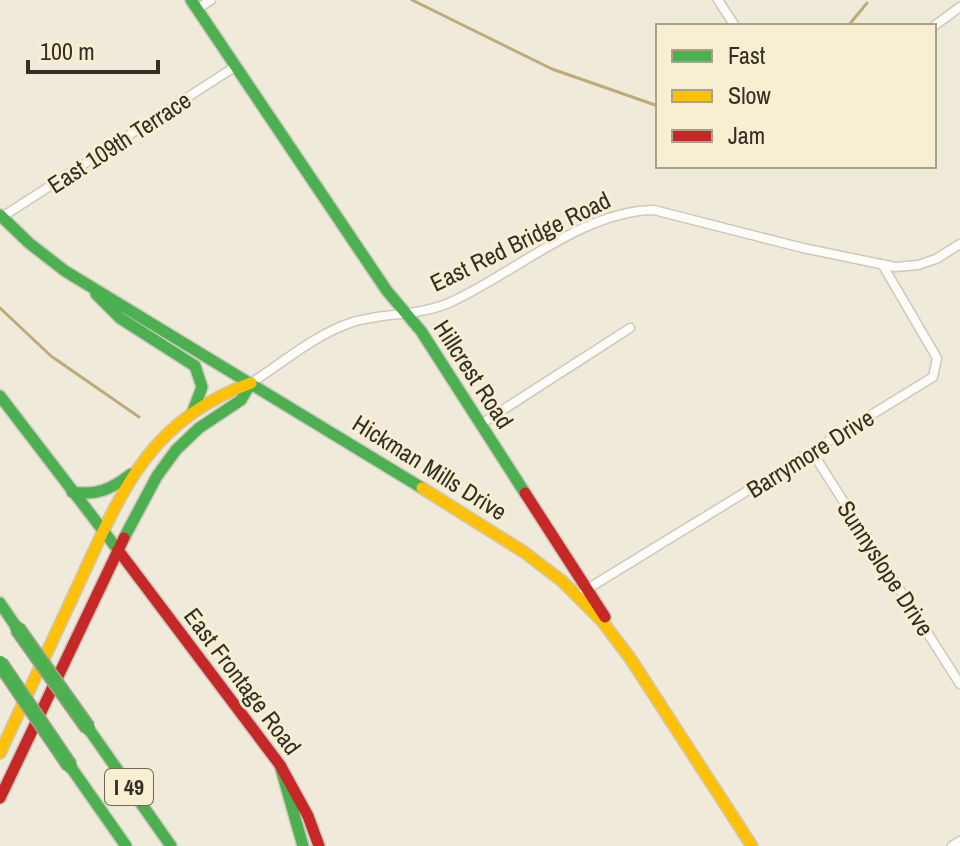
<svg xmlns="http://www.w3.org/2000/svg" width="960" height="846" font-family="'Archivo Narrow',sans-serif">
	<rect width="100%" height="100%" fill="#f0eada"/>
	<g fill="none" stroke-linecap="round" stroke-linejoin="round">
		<g stroke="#bdab79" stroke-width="3">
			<polyline points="412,0 552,69 658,106"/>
			<polyline points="848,26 867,3"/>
			<polyline points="0,308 51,356 139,417"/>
		</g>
		<defs>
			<g id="street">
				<polyline points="718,0 735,26"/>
				<polyline points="197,9 211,0"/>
				<polyline points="934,26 960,7"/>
				<polyline points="2,217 236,66"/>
				<path d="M251 383C282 363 315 335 350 323 383 312 418 317 451 302 515 273 582 211 654 210L803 248 895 267 918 265 936 259 960 244"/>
				<polyline points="481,424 630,328"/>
				<polyline points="812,452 960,684"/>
				<polyline points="584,591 933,377 937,358 882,264"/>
				<polyline points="952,846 960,841"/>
			</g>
			<g id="fast">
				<polyline points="191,0 387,291 421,331 525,493"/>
				<polyline points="0,215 29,243 65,271 422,488"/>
				<polyline points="96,294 120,318 195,366 202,387 193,411"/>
				<polyline points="0,396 118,550"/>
				<path d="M72 492C96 496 112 489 131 474"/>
				<polyline points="124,538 157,476 176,450 199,428 241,400 251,383"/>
				<polyline points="0,603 17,628"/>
				<polyline points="88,728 171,846"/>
				<polyline points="280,765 303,846"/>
				<polyline points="70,766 126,846"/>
			</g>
			<g id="slow">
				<polyline points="422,488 524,552 562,581 602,621 630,658 752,846"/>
				<path d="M0 753C25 699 50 645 75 592 119 498 145 421 251 383"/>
			</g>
			<g id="jam">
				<polyline points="525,493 605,617"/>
				<polyline points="118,550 280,765 308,816 319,846"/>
				<polyline points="0,798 124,538"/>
			</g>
		</defs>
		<use href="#street" stroke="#cdc8bc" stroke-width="11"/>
		<use href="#fast" stroke="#cdc8bc" stroke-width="14"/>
		<use href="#slow" stroke="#cdc8bc" stroke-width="14"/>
		<use href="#jam" stroke="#cdc8bc" stroke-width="14"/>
		<use href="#street" stroke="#fdfcf9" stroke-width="8"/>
		<use href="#fast" stroke="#4caf50" stroke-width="11"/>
		<use href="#slow" stroke="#ffc107" stroke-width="11"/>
		<use href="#jam" stroke="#c62828" stroke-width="11"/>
		<defs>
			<g id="fast-bridge">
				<polyline points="17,628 88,728"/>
				<polyline points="0,663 70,766"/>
			</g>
		</defs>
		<use href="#fast-bridge" stroke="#a8a190" stroke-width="17" stroke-linecap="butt"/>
		<use href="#fast-bridge" stroke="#4caf50" stroke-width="14"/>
	</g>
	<g text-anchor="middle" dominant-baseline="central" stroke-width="6" stroke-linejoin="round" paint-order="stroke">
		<rect fill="#f8eed2" stroke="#6e6859" stroke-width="2" x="105" y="769" width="48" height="36" rx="6"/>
		<g font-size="22" font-weight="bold" fill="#332f25">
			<text x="129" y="787">I 49</text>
		</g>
		<g font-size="24" fill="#332f25" stroke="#f8eed2">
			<text transform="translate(119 142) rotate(-33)">East 109th Terrace</text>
			<text transform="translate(520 241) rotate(-26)">East Red Bridge Road</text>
			<text transform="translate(474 374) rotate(57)">Hillcrest Road</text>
			<text transform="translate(810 453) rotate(-32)">Barrymore Drive</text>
			<text transform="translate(430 467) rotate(32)">Hickman Mills Drive</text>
			<text transform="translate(886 568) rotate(57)">Sunnyslope Drive</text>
			<text transform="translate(243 681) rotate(53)">East Frontage Road</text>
		</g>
	</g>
	<rect x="656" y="24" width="280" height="144" fill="#f8eed2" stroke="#a9a28d" stroke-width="2"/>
	<rect x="672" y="50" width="40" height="12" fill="#4caf50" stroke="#a9a28d" stroke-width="2"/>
	<text x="728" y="64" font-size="24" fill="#332f25">Fast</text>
	<rect x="672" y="90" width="40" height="12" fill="#ffc107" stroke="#a9a28d" stroke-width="2"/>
	<text x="728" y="104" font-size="24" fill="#332f25">Slow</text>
	<rect x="672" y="130" width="40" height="12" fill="#c62828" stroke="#a9a28d" stroke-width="2"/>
	<text x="728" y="144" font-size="24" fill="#332f25">Jam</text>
	<path d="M28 60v12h130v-12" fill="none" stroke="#332f25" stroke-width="4"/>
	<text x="40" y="60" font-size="24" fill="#332f25" stroke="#f8eed2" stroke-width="6" paint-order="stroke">100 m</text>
</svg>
